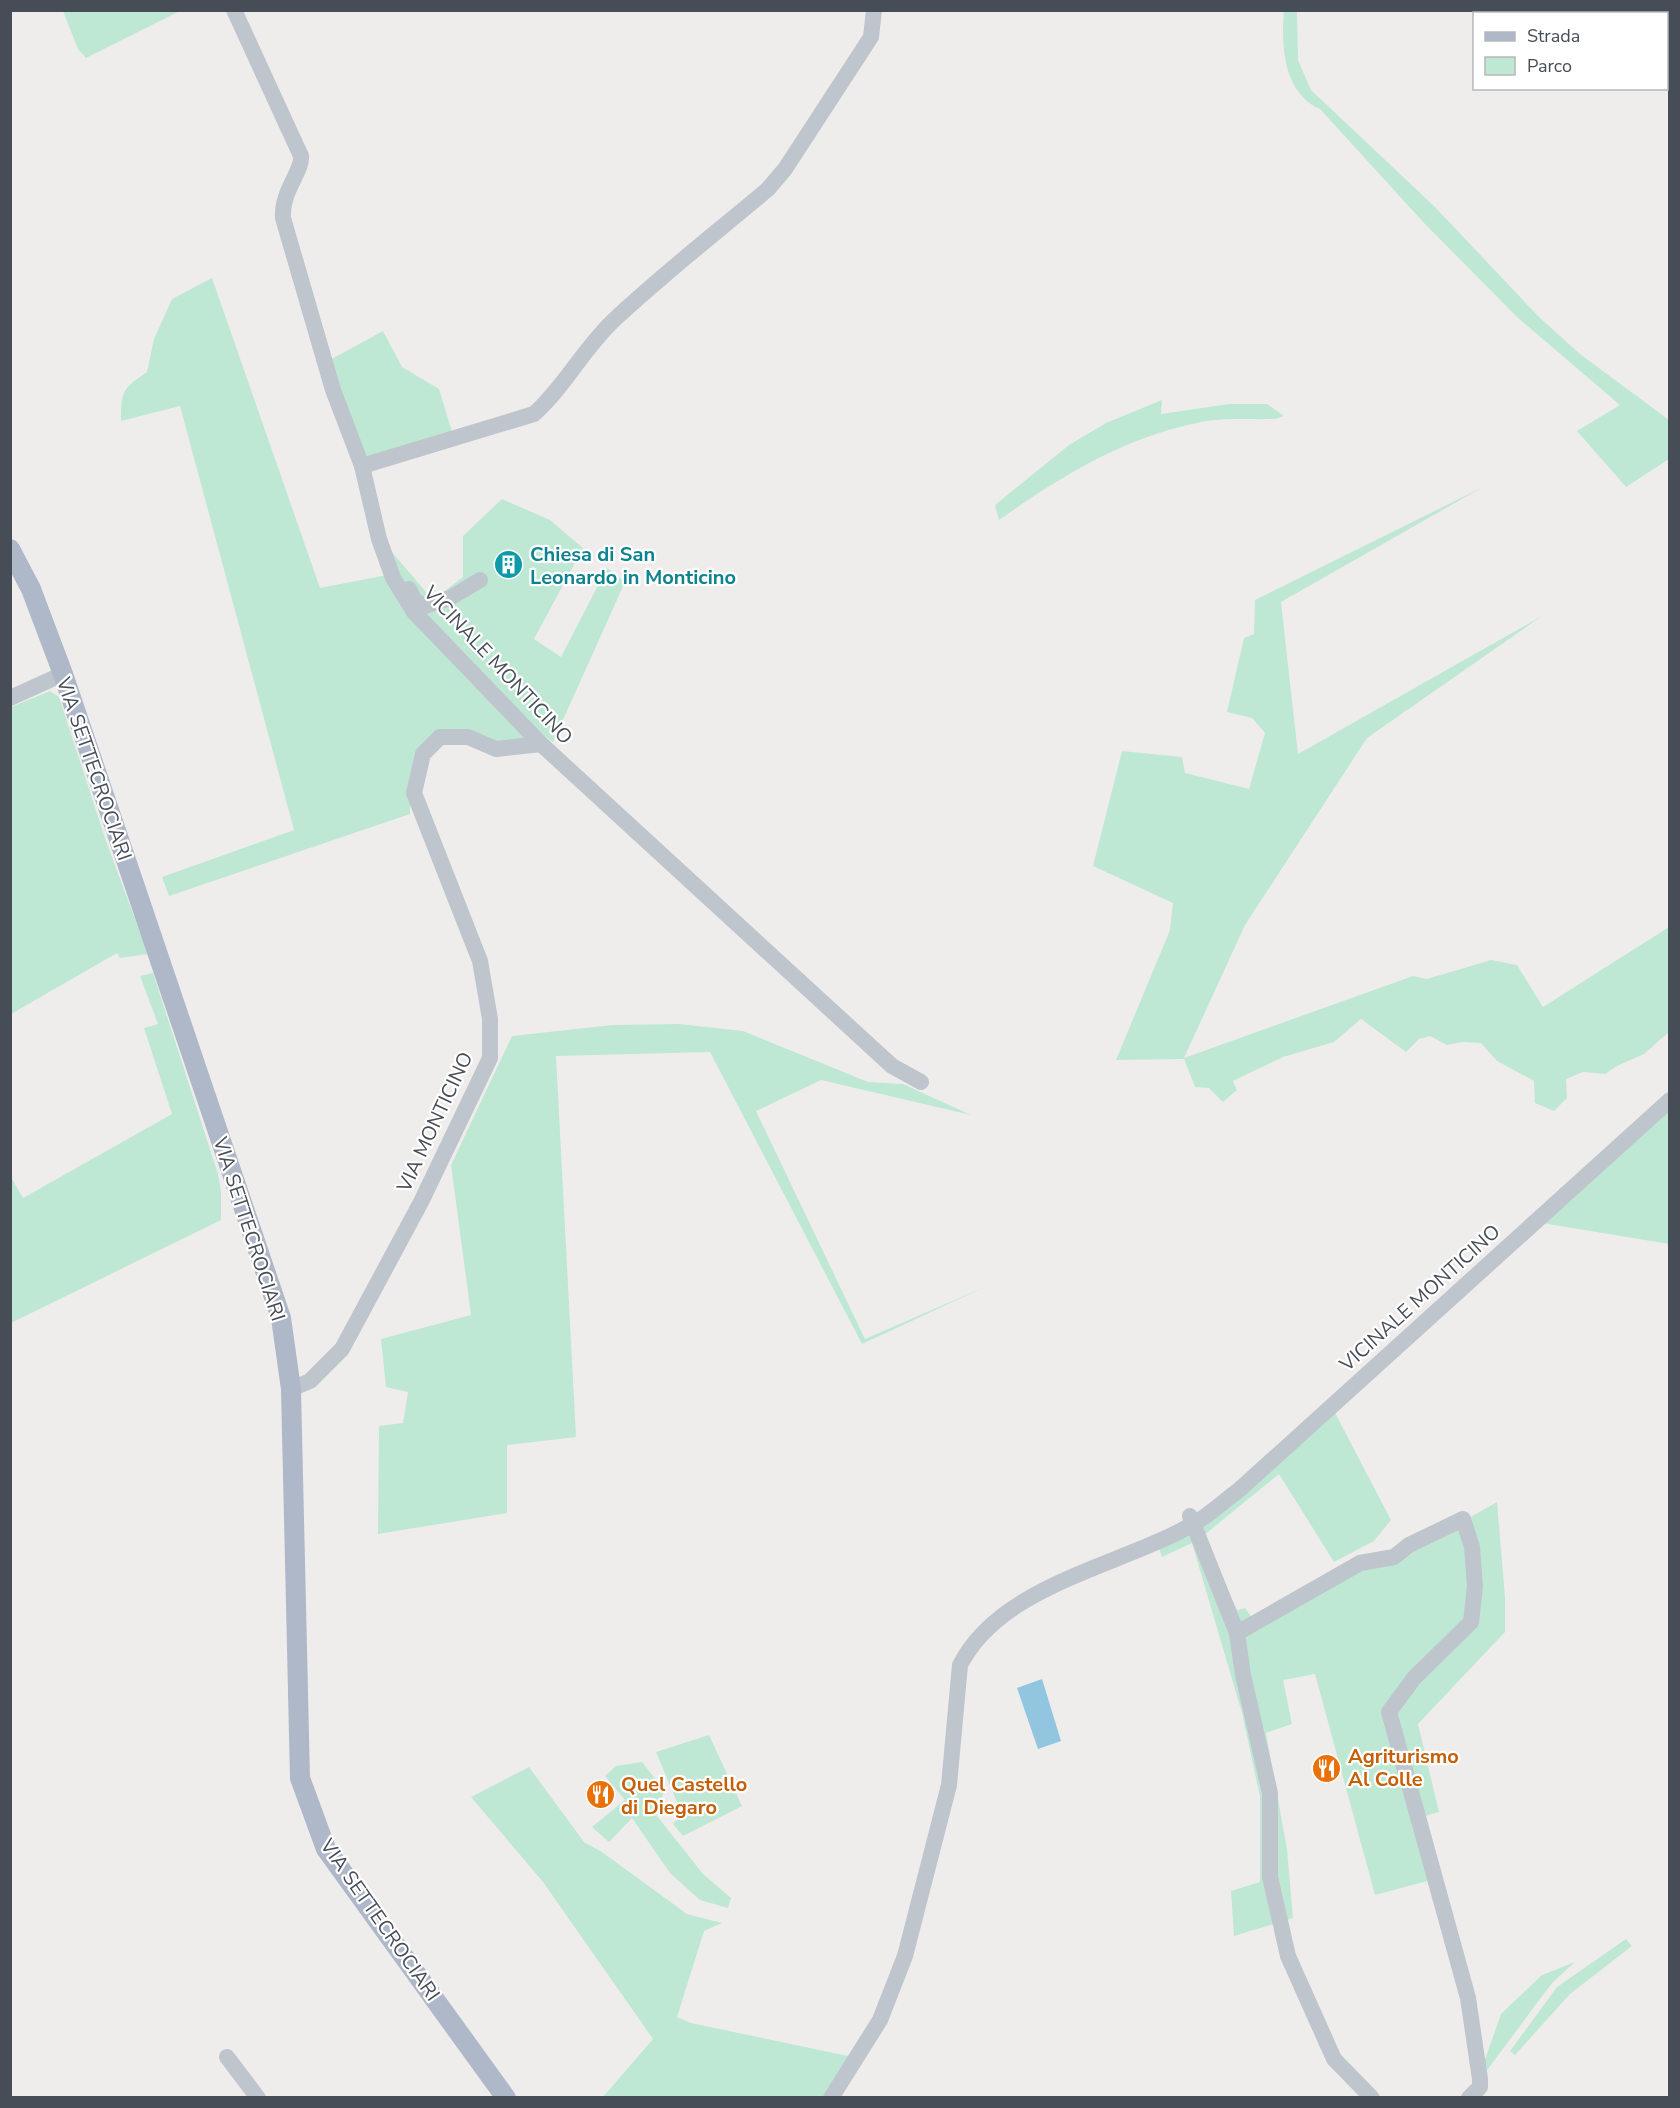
<svg xmlns="http://www.w3.org/2000/svg" width="1680" height="2108" font-family="'Nunito Sans',sans-serif">
	<rect width="100%" height="100%" fill="#efedec"/>
	<g fill="#bfe8d4">
		<polygon points="63,11 180,11 86,58 78,49"/>
		<path d="M1284 11H1297L1298 60 1311 90 1435 207 1539 317 1580 354 1669 420V459L1626 487 1577 431 1620 405 1518 318 1424 223 1320 109C1283 93 1281 45 1284 11Z"/>
		<path d="M212 278 320 588 387 575 533 741 498 744 441 731 410 787V814L169 896 162 877 294 830 180 406 121 421C121 391 122 389 147 372L154 339 172 299Z"/>
		<polygon points="383,331 402,367 439,389 453,435 363,469 326,362"/>
		<path d="M1162 400 1161 414 1229 404H1267L1284 416 1275 419C1250 420 1221 417 1197 423 1123 438 1060 477 999 520L995 505 1069 445 1106 423Z"/>
		<polygon points="1483,487 1281,602 1298,754 1542,616 1367,738 1245,925 1184,1058 1413,976 1427,979 1491,960 1517,965 1543,1007 1669,927 1669,1032 1644,1054 1619,1065 1605,1074 1583,1072 1566,1079 1567,1098 1554,1111 1535,1103 1534,1081 1497,1061 1481,1043 1462,1042 1447,1045 1430,1036 1419,1039 1406,1052 1361,1019 1334,1042 1283,1057 1233,1081 1237,1090 1223,1102 1209,1088 1195,1087 1184,1059 1116,1060 1170,930 1173,903 1093,866 1122,751 1182,757 1185,773 1249,789 1265,733 1252,718 1227,712 1244,638 1254,634 1255,600"/>
		<polygon points="502,499 550,520 583,548 534,639 561,657 607,568 625,582 553,742 526,723 431,622 404,583 385,544 433,600 463,577 463,536"/>
		<polygon points="50,691 59,697 106,841 148,954 120,958 117,953 11,1014 11,707"/>
		<polygon points="153,973 218,1174 221,1192 221,1220 11,1323 11,1177 23,1198 172,1114 144,1028 158,1024 140,976"/>
		<polygon points="679,1024 743,1031 868,1082 903,1084 971,1115 821,1080 756,1111 865,1339 987,1286 862,1344 710,1052 556,1056 576,1437 507,1445 507,1513 378,1534 379,1426 403,1423 408,1392 386,1387 381,1339 471,1315 451,1165 512,1036 612,1025"/>
		<polygon points="1669,1105 1669,1244 1542,1223"/>
		<polygon points="1333,1409 1391,1520 1374,1541 1334,1562 1279,1474 1203,1536 1204,1543 1237,1610 1245,1608 1254,1620 1455,1526 1497,1502 1505,1597 1505,1632 1418,1724 1439,1812 1415,1819 1431,1880 1375,1895 1315,1674 1283,1680 1292,1724 1266,1733 1287,1849 1293,1918 1234,1936 1231,1891 1260,1882 1260,1797 1242,1713 1192,1543 1162,1557 1159,1548"/>
		<polygon points="709,1735 742,1806 683,1836 673,1824 682,1814 656,1752"/>
		<polygon points="642,1762 664,1790 657,1816 703,1874 731,1898 728,1908 700,1900 670,1873 632,1818 609,1842 592,1827 625,1800 605,1776 616,1766"/>
		<polygon points="529,1767 584,1842 602,1852 687,1914 722,1923 704,1931 677,2017 691,2023 853,2057 825,2097 603,2097 653,2039 543,1882 471,1797"/>
		<polygon points="1626,1939 1632,1946 1570,1994 1515,2055 1510,2051 1557,1987"/>
		<polygon points="1575,1962 1552,1983 1476,2085 1501,2014 1542,1975"/>
	</g>
	<polygon fill="#91c5e0" points="1042,1679 1061,1741 1038,1749 1017,1688"/>
	<g fill="none" stroke-linecap="round" stroke-linejoin="round">
		<g stroke="#bfc5cd" stroke-width="16">
			<path d="M234 10 301 156C303 171 281 191 283 218L333 390 362 466 379 539 393 578 414 612 541 744 892 1066 921 1082"/>
			<path d="M362 466 534 414C565 386 584 348 614 320 663 274 717 232 768 189L785 169 871 37 874 10"/>
			<polyline points="409,589 415,601 425,606 450,598 480,580"/>
			<polyline points="10,698 63,674"/>
			<polyline points="291,1389 310,1381 342,1349 421,1202 490,1058 490,1019 480,961 414,793 423,754 440,737 468,737 496,749 541,744"/>
			<polyline points="1190,1516 1237,1633 1243,1675 1270,1793 1270,1877 1288,1956 1334,2059 1372,2098"/>
			<polyline points="1237,1633 1360,1563 1394,1557 1409,1545 1463,1519 1472,1547 1475,1586 1471,1622 1414,1678 1389,1712 1468,1998 1480,2079 1480,2087 1469,2098"/>
			<polyline points="227,2057 258,2098"/>
			<path d="M831 2098 880 2020 905 1956 949 1785 960 1665C1001 1584 1122 1566 1195 1523 1210 1514 1224 1501 1239 1490L1670 1100"/>
		</g>
		<polyline stroke="#afb8c8" stroke-width="20" points="10,549 31,589 63,674 281,1318 291,1389 300,1778 326,1849 506,2098"/>
	</g>
	<defs>
		<symbol id="building-disc" viewBox="-11 -11 22 22"><circle r="9.5" fill="#0f9aa8" stroke="#fff"/><path d="M-4-6H4V6H1V3H-1V6H-4ZM-2.5-4.3h1.7v1.8h-1.7ZM.8-4.3h1.7v1.8H.8ZM-2.5-1h1.7V.8h-1.7ZM.8-1h1.7V.8H.8Z" fill="#fff"/></symbol>
		<symbol id="restaurant-disc" viewBox="-11 -11 22 22"><circle r="9.5" fill="#e8710a" stroke="#fff"/><path d="M-5-6h1v4h1v-4h1v4h1v-4h1v5L-1.5 .5V6h-2V.5L-5-1ZM5-6V6H3V1.5H1.5Q1.5-4 5-6Z" fill="#fff"/></symbol>
	</defs>
	<g fill-rule="evenodd">
		<use href="#building-disc" x="492" y="548" width="33" height="33"/>
		<use href="#restaurant-disc" x="1310" y="1752" width="33" height="33"/>
		<use href="#restaurant-disc" x="584" y="1778" width="33" height="33"/>
	</g>
	<g text-anchor="middle" dominant-baseline="central" stroke-width="4.5" stroke-linejoin="round" paint-order="stroke">
		<g font-size="20" font-weight="bold" fill="#0d838f" stroke="#fff" text-anchor="start">
			<text x="530" y="554">Chiesa di San<tspan x="530" dy="23">Leonardo in Monticino</tspan></text>
		</g>
		<g font-size="20" fill="#474d57" stroke="#fff">
			<text transform="translate(498 665) rotate(47)">VICINALE MONTICINO</text>
			<text transform="translate(94 769) rotate(71)">VIA SETTECROCIARI</text>
			<text transform="translate(435 1122) rotate(-65)">VIA MONTICINO</text>
			<text transform="translate(249 1229) rotate(72)">VIA SETTECROCIARI</text>
			<text transform="translate(1420 1298) rotate(-42)">VICINALE MONTICINO</text>
			<text transform="translate(380 1920) rotate(55)">VIA SETTECROCIARI</text>
		</g>
		<g font-size="20" font-weight="bold" fill="#c56008" stroke="#fff" text-anchor="start">
			<text x="1348" y="1756">Agriturismo<tspan x="1348" dy="23">Al Colle</tspan></text>
			<text x="621" y="1784">Quel Castello<tspan x="621" dy="23">di Diegaro</tspan></text>
		</g>
	</g>
	<rect width="1680" height="2108" fill="none" stroke="#474d57" stroke-width="24"/>
	<rect x="1473" y="12" width="195" height="78" fill="#ffffff" stroke="#b5b8bc" stroke-width="1.5"/>
	<rect x="1485" y="32" width="30" height="9" fill="#afb8c8" stroke="#b5b8bc" stroke-width="1.5"/>
	<text x="1527" y="42" font-size="18" fill="#474d57">Strada</text>
	<rect x="1485" y="57" width="30" height="18" fill="#bfe8d4" stroke="#b5b8bc" stroke-width="1.5"/>
	<text x="1527" y="72" font-size="18" fill="#474d57">Parco</text>
</svg>
